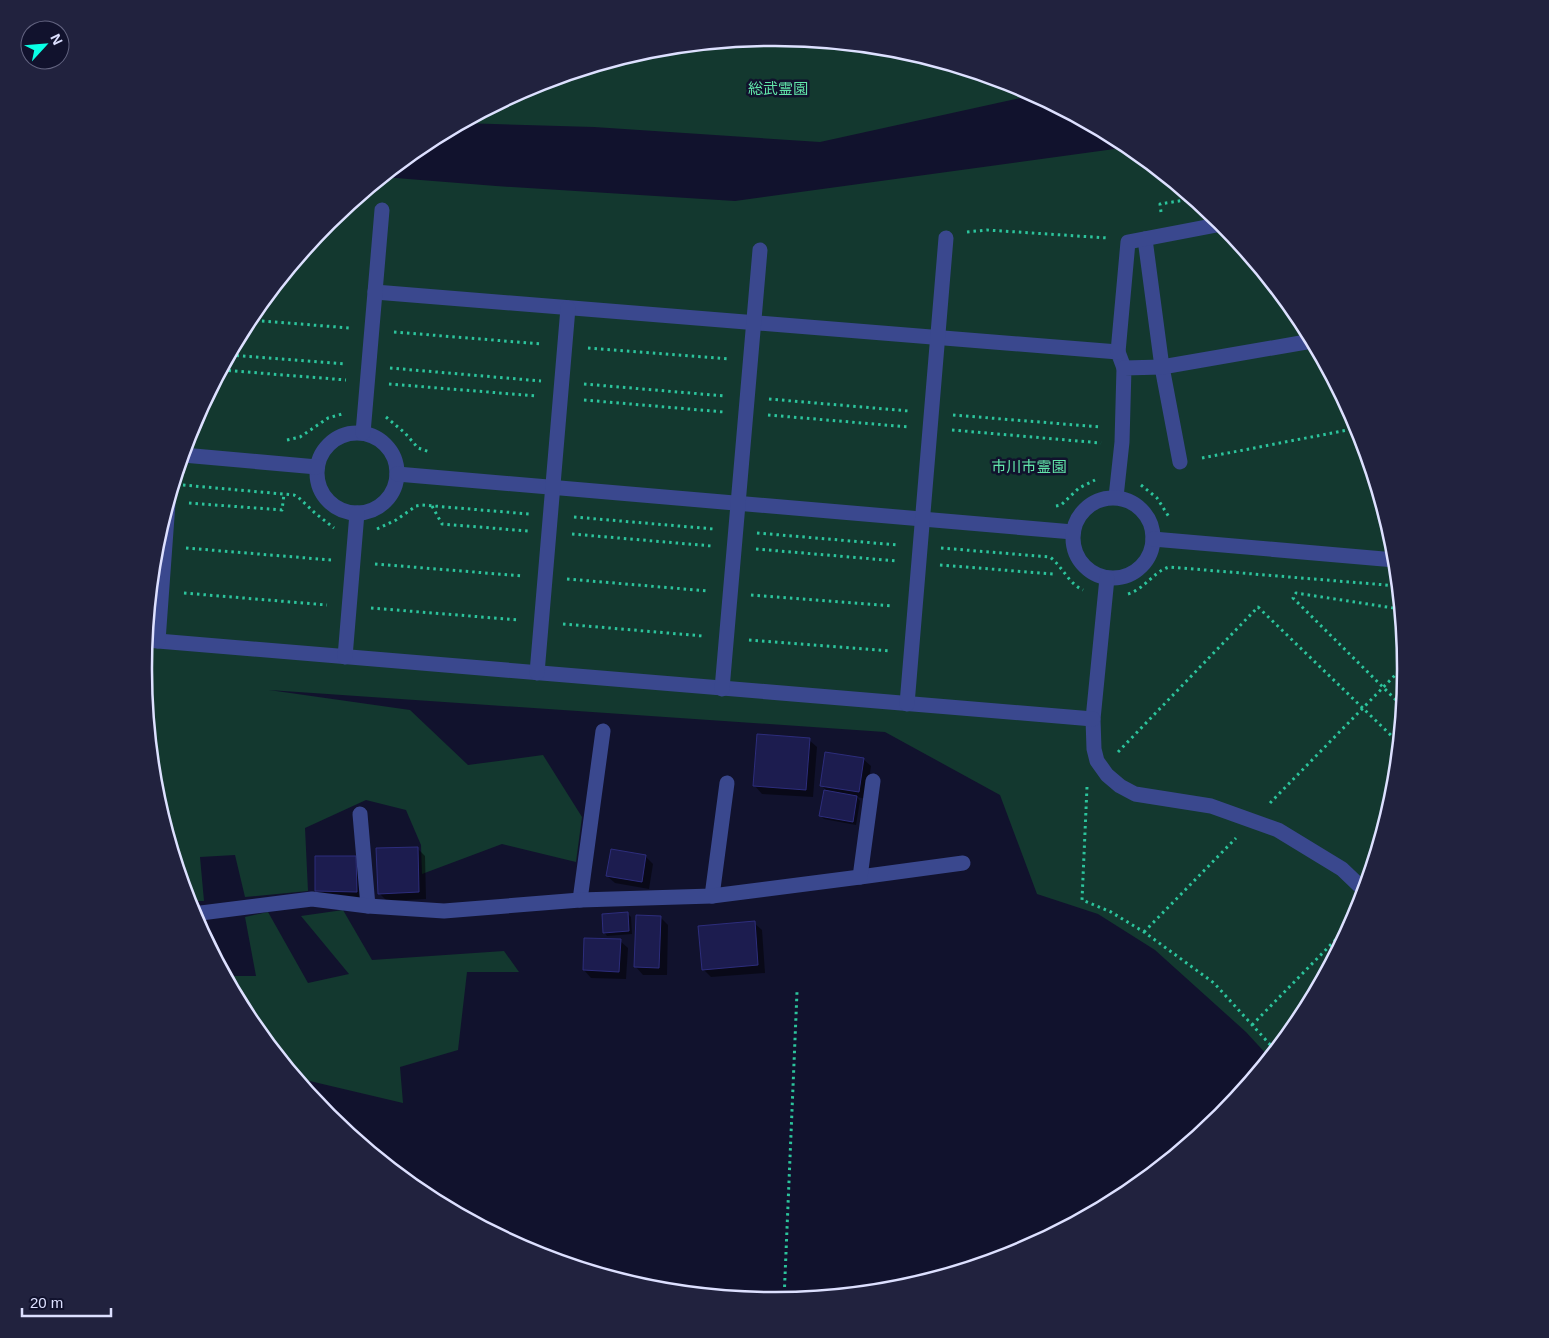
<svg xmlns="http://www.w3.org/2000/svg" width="1549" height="1338" font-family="Arial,'Noto Sans JP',sans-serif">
	<rect width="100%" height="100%" fill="#11122d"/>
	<g fill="#13382f">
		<polygon points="774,38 898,50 1016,86 1034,95 820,142 594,127 462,123 533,85 652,50"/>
		<polygon points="1129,147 1221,223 1300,318 1358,428 1394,546 1406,669 1394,792 1358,911 1299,1020 1269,1057 1246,1032 1155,950 1098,914 1037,894 1000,795 885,732 269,690 410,710 468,765 543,755 582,817 576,862 502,844 422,874 421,845 406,810 366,800 305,828 308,891 245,897 235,855 200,857 204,901 188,901 155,792 143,669 155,546 191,427 250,318 328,222 383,177 496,186 735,201"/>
		<polygon points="343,910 372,960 504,951 519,972 467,972 458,1050 400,1067 403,1103 297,1078 249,1020 226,976 256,976 245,917 268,912 308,983 349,974 301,916"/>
	</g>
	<g fill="#0007">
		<polygon points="809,740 817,747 813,797 762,794 755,786"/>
		<polygon points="863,759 871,766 866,799 857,797 860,801 856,825 824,819 821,816 828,792 822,786"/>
		<polygon points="417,848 425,856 426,899 387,901 379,893"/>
		<polygon points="645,856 653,864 649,889 615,883 607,876"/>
		<polygon points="356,857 363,865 364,899 324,899 317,891"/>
		<polygon points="627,913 631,917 632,934 607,936 604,932"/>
		<polygon points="660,917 668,925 667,975 643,975 636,967"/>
		<polygon points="754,923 762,930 765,973 711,977 703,969"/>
		<polygon points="620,941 628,948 626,979 591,978 584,970"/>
	</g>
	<g fill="#1c1c4f" stroke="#2d2d7c">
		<polygon points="757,734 810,738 806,790 753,786"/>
		<polygon points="825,752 864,758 859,792 820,786"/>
		<polygon points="824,790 857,796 853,822 819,816"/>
		<polygon points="418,847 419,892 378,894 376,848"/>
		<polygon points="611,849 646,855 642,882 606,876"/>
		<polygon points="315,856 356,856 357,892 315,891"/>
		<polygon points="628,912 629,931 603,933 602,914"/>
		<polygon points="636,915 661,916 659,968 634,967"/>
		<polygon points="755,921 758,965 702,970 698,926"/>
		<polygon points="584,938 621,939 619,972 583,970"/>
	</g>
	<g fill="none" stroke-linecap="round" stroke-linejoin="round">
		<g stroke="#2cc49c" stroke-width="3" stroke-dasharray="2.5 4" stroke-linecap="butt">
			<polyline points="1161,212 1160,204 1192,199"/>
			<polyline points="967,232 987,230 1108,238"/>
			<polyline points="249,320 350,328"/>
			<polyline points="394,332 542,344"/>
			<polyline points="588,348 729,359"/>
			<polyline points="230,355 346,364"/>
			<polyline points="390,368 541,381"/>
			<polyline points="222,370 346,380"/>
			<polyline points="389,384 537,396"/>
			<polyline points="584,384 725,396"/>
			<polyline points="769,399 909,411"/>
			<polyline points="584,400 724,412"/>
			<polyline points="768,415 909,427"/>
			<polyline points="953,415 1101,427"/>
			<polyline points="386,417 405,433 418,448 430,452"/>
			<polyline points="952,430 1101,443"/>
			<polyline points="287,440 300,437 328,418 342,414"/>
			<polyline points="1202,458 1358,428"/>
			<polyline points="183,485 294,495 298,497 315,513 334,528"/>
			<polyline points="1141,485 1157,498 1169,517"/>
			<polyline points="189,503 282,510 284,494"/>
			<polyline points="432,506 442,524 528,531"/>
			<polyline points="1056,506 1061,505 1079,488 1095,480"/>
			<polyline points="574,517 714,529"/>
			<polyline points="377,529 396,520 416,506 422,505 529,514"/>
			<polyline points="757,533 898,545"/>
			<polyline points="572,534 712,546"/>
			<polyline points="186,548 331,560"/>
			<path d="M941 548 1050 557C1063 567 1068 583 1083 590"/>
			<polyline points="756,549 897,561"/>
			<polyline points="375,564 523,576"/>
			<polyline points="940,565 1053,574"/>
			<polyline points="567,579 708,591"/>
			<polyline points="184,593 327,605"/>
			<path d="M1128 594C1146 588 1153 572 1169 567L1398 586"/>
			<polyline points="751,595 892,606"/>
			<polyline points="371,608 519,620"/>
			<polyline points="1400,609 1296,593 1293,598 1402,706"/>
			<polyline points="563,624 703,636"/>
			<polyline points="749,640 890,651"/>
			<polyline points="1118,752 1258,607 1399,743"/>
			<polyline points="1087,787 1082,900 1111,912 1144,932 1214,983 1275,1050"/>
			<polyline points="1270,803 1406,664"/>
			<polyline points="1144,932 1236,838"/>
			<polyline points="1252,1025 1351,924"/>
			<polyline points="784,1300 797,992"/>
		</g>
		<g stroke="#3a488e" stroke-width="15">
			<polyline points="1145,239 1162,367 1180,462"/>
			<polyline points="375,292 1118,352 1124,368"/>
			<polyline points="1118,352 1128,242 1222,224"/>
			<circle cx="357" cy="473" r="40"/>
			<polyline points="363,433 382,210"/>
			<polyline points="183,455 317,467"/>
			<polyline points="397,474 1073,532"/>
			<polyline points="1116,497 1122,442 1124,368 1162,367 1312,341"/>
			<circle cx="1113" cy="538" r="40"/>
			<polyline points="1153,539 1395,560"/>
			<polyline points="1107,578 1093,719 1094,749 1097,761 1107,775 1120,786 1135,794 1211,806 1278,830 1342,869 1364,890"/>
			<polyline points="146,640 1093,719"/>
			<polyline points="158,641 168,503"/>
			<polyline points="345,657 357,513"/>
			<polyline points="537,673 568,308"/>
			<polyline points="722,689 760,250"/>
			<polyline points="907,704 946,238"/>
			<polyline points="360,814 368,906"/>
			<polyline points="860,877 963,863"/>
			<polyline points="712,896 727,783"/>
			<polyline points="580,900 603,731"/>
			<polyline points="193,914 312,899 368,906 444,911 580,900 712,896 860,877 873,781"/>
		</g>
	</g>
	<g text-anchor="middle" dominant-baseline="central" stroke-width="5" stroke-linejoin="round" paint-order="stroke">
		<g font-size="15" fill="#62e6aa" stroke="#11122d">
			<text x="778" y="88">総武霊園</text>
			<text x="1029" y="466">市川市霊園</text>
		</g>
	</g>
	<path d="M0 0H1549V1338H0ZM774 46H775A622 622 0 0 1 1397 668V670A622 622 0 0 1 775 1292H774A622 622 0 0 1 152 670V668A622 622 0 0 1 774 46Z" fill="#21223e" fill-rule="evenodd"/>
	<path fill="none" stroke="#dde0ff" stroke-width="2.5" d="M774 46H775A622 622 0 0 1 1397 668V670A622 622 0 0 1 775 1292H774A622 622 0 0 1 152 670V668A622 622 0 0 1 774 46Z"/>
	<g transform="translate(45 45) rotate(64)"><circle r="24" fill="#11122d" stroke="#636481"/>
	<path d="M0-4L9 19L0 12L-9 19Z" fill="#09ffe5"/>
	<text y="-8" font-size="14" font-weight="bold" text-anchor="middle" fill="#dde0ff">N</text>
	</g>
	<path d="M22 1308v8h89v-8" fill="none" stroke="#dde0ff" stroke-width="2.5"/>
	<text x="30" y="1308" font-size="15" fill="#dde0ff" stroke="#11122d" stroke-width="4" paint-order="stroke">20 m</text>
</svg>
